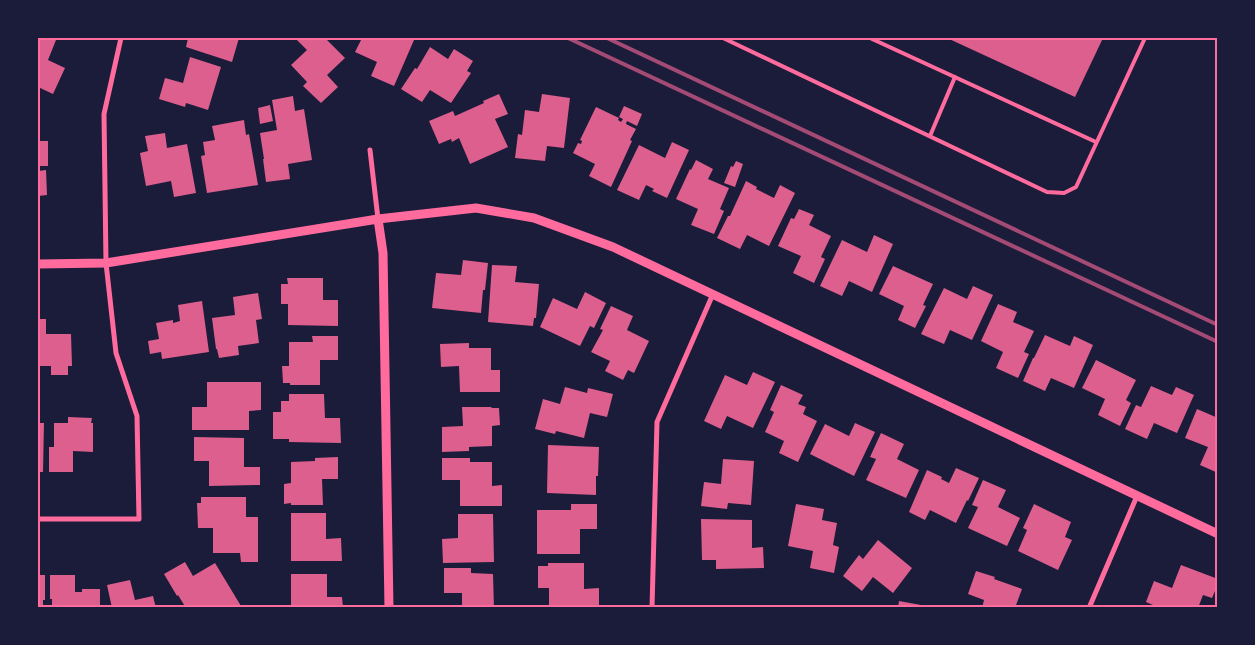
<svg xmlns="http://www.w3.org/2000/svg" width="1255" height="645" font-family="'Alegreya Sans',sans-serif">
	<rect width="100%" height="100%" fill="#1b1b3a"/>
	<g fill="#dd5f8e">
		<polygon points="38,38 51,38 56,40 48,60 65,68 53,94 38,87"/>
		<polygon points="188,38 239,38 232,62 186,47"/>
		<polygon points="295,38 325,38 345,58 327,75 338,87 321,103 303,86 307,82 291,65 307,50"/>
		<polygon points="362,38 410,38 414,40 394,86 371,76 377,62 355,52"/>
		<polygon points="947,38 1103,38 1075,97"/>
		<polygon points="430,47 448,59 454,49 473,61 467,71 471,73 451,103 430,90 422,102 401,89 415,68 417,69"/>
		<polygon points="190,57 221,67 208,110 186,103 185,107 159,99 165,78 183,83"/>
		<polygon points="499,94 508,114 495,119 508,147 470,164 459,138 452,142 451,139 439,144 429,121 453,111 455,116 484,103 483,101"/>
		<polygon points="542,94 570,98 564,148 547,146 545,161 515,158 518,134 522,135 525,110 539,112"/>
		<polygon points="293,96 295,111 304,109 312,160 288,164 290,179 266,182 263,159 264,159 260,133 277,130 272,100"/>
		<polygon points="270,105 273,121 260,124 258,108"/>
		<polygon points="624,106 642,114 637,126 627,121 626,124 636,129 630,140 632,141 611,187 589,176 595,164 573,153 578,143 581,144 582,141 580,140 596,107 619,118 618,120 621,122 623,119 619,117"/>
		<polygon points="244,120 246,135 249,134 258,185 207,193 201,156 205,155 203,142 215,140 212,126"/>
		<polygon points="165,133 167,148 187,144 196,193 174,197 171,181 146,186 140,153 148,151 145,136"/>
		<rect x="38" y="141" width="10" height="25"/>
		<polygon points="672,142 689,150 667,198 652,191 654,189 646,185 639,200 617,190 639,145 665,158"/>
		<polygon points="696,160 713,169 708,179 729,188 720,209 724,211 714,234 691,225 698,209 676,199 690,169 691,170"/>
		<polygon points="736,161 743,164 735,187 724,183 731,166 733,167"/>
		<polygon points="46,170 47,195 38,196 38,171"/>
		<polygon points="746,181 757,187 756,189 774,198 780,185 795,193 769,246 747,235 740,249 717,238 728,216 730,216"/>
		<polygon points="799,209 814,215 809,225 831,236 821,257 825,259 814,283 793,273 801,256 778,246 791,218 794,219"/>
		<polygon points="874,235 893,244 872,292 849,281 842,296 820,286 842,240 867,252"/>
		<polygon points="463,260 488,263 485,290 483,290 481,313 432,308 436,273 461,275"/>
		<polygon points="492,265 517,266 515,282 539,284 536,318 534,318 533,326 488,322"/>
		<polygon points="893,266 933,284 923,305 926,306 915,328 898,320 904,306 879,294"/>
		<polygon points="287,278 323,278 323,300 338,300 338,326 288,325 288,304 281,304 281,284 288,284"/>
		<polygon points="973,286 993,295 972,340 950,330 944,344 921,334 944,288 967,299"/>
		<polygon points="585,292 606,303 594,328 590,326 580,346 540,327 553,298 577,309"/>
		<polygon points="258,293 262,319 256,320 259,343 238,346 239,355 219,358 217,349 216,349 212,318 235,315 233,297"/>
		<polygon points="202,301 209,352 162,359 161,352 150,354 148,341 159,339 156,323 173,320 173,323 180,321 178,305"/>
		<polygon points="998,304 1017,312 1013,322 1034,331 1024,352 1029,354 1018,378 996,368 1003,352 981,341"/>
		<polygon points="611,306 633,316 627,330 649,341 634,373 628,370 623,380 605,371 610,361 591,352 603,330 600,329"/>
		<polygon points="38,319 46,319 46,334 71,334 72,366 68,366 68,375 51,375 51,366 38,366"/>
		<polygon points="1045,335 1070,346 1074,336 1093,345 1074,388 1051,378 1045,391 1023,381 1033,358 1034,358"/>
		<polygon points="312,336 338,336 338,360 320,360 320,385 290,385 290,383 283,383 282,366 289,366 289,342 313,342"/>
		<polygon points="469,343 469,348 491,348 491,370 500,370 500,392 460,392 459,366 441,367 440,344"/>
		<polygon points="1096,360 1136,380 1126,400 1131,403 1120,426 1098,415 1105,399 1082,388"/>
		<polygon points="753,372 775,382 753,428 727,416 721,429 704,421 725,375 747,385"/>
		<polygon points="207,382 261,382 261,410 249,411 249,430 192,430 192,407 207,407"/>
		<polygon points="781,385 803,395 798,404 806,407 803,414 817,421 798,462 779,453 784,441 765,432 774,412 770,410"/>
		<polygon points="1151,386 1172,395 1176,387 1194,395 1177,433 1154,423 1147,439 1125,429 1136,405 1141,407"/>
		<polygon points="565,387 587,393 588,388 613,394 607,417 590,413 584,438 556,431 555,434 535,429 543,399 560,404"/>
		<polygon points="289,394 324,394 325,418 340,418 341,443 289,442 289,439 273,439 273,412 281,412 281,401 289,401"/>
		<polygon points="462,407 491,407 492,408 499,408 500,425 492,426 492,446 469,447 469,451 442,452 442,427 463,426"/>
		<polygon points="1197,409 1218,418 1218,473 1200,465 1208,447 1185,438"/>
		<polygon points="68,417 92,418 91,423 93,423 93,452 73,451 73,472 49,472 49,447 54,447 54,423 68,423"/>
		<polygon points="38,423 44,423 43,472 38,472"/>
		<polygon points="855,423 875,432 854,476 810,454 825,424 849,436"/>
		<polygon points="881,433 904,444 897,459 919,470 906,498 866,480 876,459 870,457"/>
		<polygon points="194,437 244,438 244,467 260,467 260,485 209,486 209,461 194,461"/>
		<polygon points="548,445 599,447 598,476 596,476 596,495 547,493"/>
		<polygon points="338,457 338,479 322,479 323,505 291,505 291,503 284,504 284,484 291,483 291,462 315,461 315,458"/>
		<polygon points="442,458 470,458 470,462 492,462 492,486 502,485 502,506 460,506 460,480 442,480"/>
		<polygon points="723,459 754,461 751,505 728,503 727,509 701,506 704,482 721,484"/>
		<polygon points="956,468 979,478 968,501 967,500 956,523 930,510 925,520 909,512 927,470 942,477 941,479 949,483"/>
		<polygon points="983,480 1006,490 998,507 1020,518 1007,546 968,528 978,507 972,505"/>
		<polygon points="201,497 246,497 246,517 258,517 258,562 241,562 240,553 213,553 213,528 198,528 197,503 201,503"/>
		<polygon points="571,504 597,504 597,529 580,529 580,554 537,554 537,510 571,510"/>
		<polygon points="796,504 824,509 822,520 837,523 833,545 839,547 834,573 810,568 813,551 788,546"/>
		<polygon points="1034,504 1071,522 1065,537 1072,540 1058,570 1018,551 1027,530 1023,528"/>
		<polygon points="291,513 326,513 326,539 341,538 342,561 291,561"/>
		<polygon points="458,514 493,514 494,562 443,563 442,539 458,538"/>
		<polygon points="701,519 752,520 752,548 763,547 764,568 716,569 716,560 702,560"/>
		<polygon points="878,540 912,568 893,593 873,577 862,591 843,576 859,555 863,559"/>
		<polygon points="185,562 193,576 215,563 241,606 239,608 216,608 214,605 209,608 186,608 178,595 177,596 164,574"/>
		<polygon points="548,563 584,563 584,589 599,588 599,608 549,608 549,588 538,588 538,566 548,566"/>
		<polygon points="1181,565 1218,579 1218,584 1212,598 1203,595 1198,608 1160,608 1146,602 1154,581 1172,588"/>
		<polygon points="444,568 471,568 471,573 493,574 494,608 462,608 462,593 444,593"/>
		<polygon points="976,571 995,577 994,579 1022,589 1015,608 982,608 984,600 968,594"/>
		<polygon points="291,574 327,574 327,597 342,597 343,608 291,608"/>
		<polygon points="38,575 45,575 45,600 43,600 43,608 38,608"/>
		<polygon points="50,575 75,575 75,592 82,592 82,589 100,589 100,608 52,608 52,599 50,599"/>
		<polygon points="130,580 135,600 153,596 156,608 112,608 107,585"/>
		<polygon points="899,601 932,607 931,608 898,608"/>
	</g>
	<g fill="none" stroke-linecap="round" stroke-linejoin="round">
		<g stroke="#ff6b9d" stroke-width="4">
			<polyline points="723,38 1047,192 1064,193 1076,187 1145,38"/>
			<polyline points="870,38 1096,142"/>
			<polyline points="930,136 955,77"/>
		</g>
		<g stroke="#ff6b9d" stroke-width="5">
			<polyline points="370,150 378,219"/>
			<polyline points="38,519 139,519 137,416 116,353 106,263 104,114 121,38"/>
			<polyline points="652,608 657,422 713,294"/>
			<polyline points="1089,608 1137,496"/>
		</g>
		<g stroke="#ff6b9d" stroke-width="9">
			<polyline points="378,219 383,253 389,608"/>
			<polyline points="38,264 106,263 378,219 476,208 534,218 613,247 1218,534"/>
		</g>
		<g stroke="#a44b75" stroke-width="4">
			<polyline points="568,38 1218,342"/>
			<polyline points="607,38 1218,325"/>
		</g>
	</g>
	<rect width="1255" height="645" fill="none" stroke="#1b1b3a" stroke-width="78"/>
	<rect x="39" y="39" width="1177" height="567" fill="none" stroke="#ff6b9d" stroke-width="2"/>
</svg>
